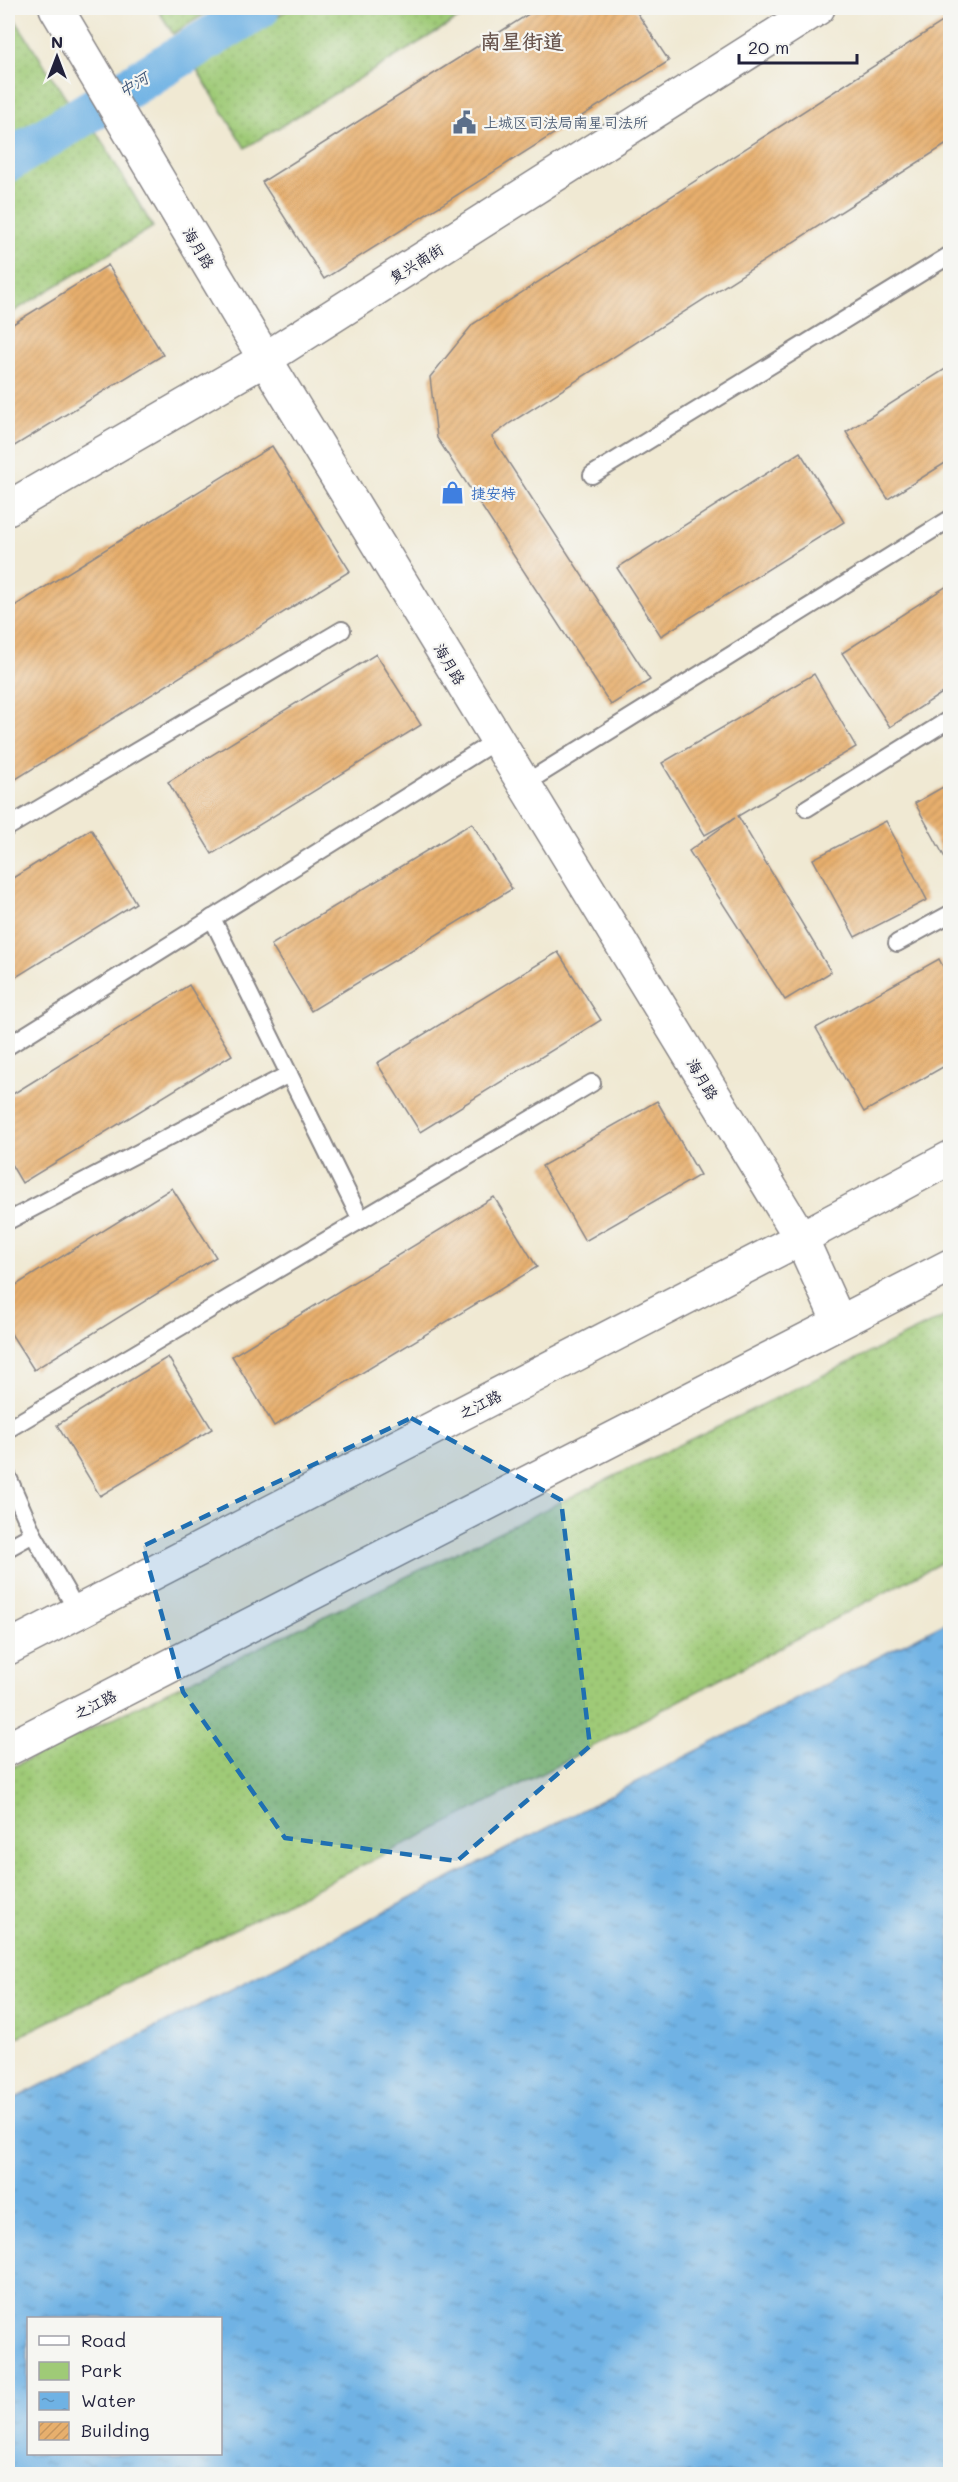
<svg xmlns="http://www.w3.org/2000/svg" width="958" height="2482" font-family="Mali,'LXGW WenKai TC',sans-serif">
	<defs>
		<pattern id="green-dots" width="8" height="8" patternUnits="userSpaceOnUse" patternTransform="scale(1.5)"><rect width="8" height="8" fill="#9fca77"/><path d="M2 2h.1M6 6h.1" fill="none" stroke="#89ad68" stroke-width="1.8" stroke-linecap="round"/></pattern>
		<pattern id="water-ripples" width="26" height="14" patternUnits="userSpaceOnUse" patternTransform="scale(1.5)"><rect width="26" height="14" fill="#6fb2e4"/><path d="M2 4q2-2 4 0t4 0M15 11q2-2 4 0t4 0" fill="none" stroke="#5b90ba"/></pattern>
		<pattern id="building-hatch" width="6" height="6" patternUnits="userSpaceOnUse" patternTransform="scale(1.5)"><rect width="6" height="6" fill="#e7af6d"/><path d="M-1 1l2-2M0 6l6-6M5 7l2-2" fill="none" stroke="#c6965f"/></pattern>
	</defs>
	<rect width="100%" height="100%" fill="#f6f6f2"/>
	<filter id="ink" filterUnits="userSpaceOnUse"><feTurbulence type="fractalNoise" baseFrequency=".0167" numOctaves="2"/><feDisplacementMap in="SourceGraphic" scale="12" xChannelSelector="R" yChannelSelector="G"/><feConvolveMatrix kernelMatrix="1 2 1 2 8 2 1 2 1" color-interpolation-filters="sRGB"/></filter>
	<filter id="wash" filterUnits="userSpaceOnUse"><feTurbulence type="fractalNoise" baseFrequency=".008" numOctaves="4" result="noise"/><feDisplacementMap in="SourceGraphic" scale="24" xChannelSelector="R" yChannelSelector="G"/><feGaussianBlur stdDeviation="1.35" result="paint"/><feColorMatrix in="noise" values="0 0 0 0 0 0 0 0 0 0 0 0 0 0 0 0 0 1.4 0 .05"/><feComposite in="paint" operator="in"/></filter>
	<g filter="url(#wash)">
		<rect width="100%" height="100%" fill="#f0e9d3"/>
		<g fill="url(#green-dots)" stroke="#607659" stroke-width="1.5">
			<polygon points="157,8 214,8 173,34"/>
			<polygon points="291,8 476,8 245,148 194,65"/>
			<polygon points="12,15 71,106 8,145 8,17"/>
			<polygon points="95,130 153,227 8,315 8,183"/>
			<polygon points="950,1314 950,1558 461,1816 8,2042 8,1769"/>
		</g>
		<path fill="url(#water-ripples)" stroke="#486a90" stroke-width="1.5" fill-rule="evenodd" d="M950 1620V2474H8V2102L400 1904ZM28 2318H220V2454H28Z"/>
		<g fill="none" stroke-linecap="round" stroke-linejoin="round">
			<polyline stroke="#6fb2e4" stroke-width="42" points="8,161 259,8"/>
		</g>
		<g id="blocks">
			<g fill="url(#building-hatch)">
				<polygon points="538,8 634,8 669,61 324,279 262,182"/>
				<polygon points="950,17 950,142 510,423 492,437 650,680 611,705 437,438 430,377 473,324"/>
				<polygon points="108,265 163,355 8,450 8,327"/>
				<polygon points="950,366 950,460 888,499 846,432"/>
				<polygon points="272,446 350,571 8,784 8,610"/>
				<polygon points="800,452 844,522 661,636 617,568"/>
				<polygon points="950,584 950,688 890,727 842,653"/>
				<polygon points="376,654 421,725 212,854 168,782"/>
				<polygon points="814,674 856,747 738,816 831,972 785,1000 689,851 735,818 705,835 662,763"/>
				<polygon points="950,783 950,867 915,803"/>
				<polygon points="886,821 927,900 855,937 813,859"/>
				<polygon points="472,823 512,889 311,1011 271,945"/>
				<polygon points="91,829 136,903 8,982 8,881"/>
				<polygon points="558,952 601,1020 420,1132 377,1063"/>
				<polygon points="939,959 950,980 950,1063 864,1112 816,1028"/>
				<polygon points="189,985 232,1055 22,1183 8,1159 8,1097"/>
				<polygon points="657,1101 700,1175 585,1241 542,1166"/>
				<polygon points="172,1188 216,1257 34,1370 8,1329 8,1290"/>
				<polygon points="494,1197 537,1267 274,1426 232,1356"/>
				<polygon points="168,1357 212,1429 100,1496 57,1425"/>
			</g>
		</g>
	</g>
	<g filter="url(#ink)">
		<use href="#blocks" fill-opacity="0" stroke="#898687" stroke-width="1.5"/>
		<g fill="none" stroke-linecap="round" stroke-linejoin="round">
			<defs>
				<g id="lane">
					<polyline points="592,475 950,255"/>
					<polyline points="524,784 950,519"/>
					<polyline points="807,808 950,719"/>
					<polyline points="8,827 342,630"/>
					<polyline points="212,918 361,1220"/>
					<polyline points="897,943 950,914"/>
					<polyline points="8,1046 497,740"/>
					<polyline points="8,1221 289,1074"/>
					<polyline points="8,1429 592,1083"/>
					<polyline points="8,1477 33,1534 78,1612"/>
					<polyline points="8,1548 33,1534"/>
				</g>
				<g id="secondary">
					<polyline points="56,8 265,359 801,1238 839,1322"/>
					<polyline points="8,508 265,359 818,8"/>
				</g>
				<g id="primary">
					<polyline points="8,1648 801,1238 950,1158"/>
					<polyline points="8,1749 950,1266"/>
				</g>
			</defs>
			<use href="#lane" stroke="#898687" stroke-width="20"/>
			<use href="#secondary" stroke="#898687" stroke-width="36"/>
			<use href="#primary" stroke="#898687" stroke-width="36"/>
			<use href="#lane" stroke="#fff" stroke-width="16"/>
			<use href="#secondary" stroke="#fff" stroke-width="33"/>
			<use href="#primary" stroke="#fff" stroke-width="33"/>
		</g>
	</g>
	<path fill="#1f6fb2" fill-opacity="0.2" stroke="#1f6fb2" stroke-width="4.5" stroke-dasharray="12 8" stroke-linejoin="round" d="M411 1418 561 1500 590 1746 457 1861 285 1838 183 1692 143 1546Z"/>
	<defs>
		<symbol id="civic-bare" viewBox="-9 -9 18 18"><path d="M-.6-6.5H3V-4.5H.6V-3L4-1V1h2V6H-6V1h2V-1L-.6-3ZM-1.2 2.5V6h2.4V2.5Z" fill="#5c6f8a" stroke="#f6f6f2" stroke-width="2.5" paint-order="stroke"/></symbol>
		<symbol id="shop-bare" viewBox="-9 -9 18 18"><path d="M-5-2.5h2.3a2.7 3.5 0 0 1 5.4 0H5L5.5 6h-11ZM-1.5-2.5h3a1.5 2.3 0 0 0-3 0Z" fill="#3f7fe0" stroke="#f6f6f2" stroke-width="2.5" paint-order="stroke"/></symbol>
	</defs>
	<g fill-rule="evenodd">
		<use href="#civic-bare" x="448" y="106" width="33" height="33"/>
		<use href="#shop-bare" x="436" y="476" width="33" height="33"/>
	</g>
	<g text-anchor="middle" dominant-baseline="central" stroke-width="4.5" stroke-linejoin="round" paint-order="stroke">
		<g font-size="15" fill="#4e5e75" stroke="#f6f6f2" text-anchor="start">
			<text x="483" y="122">上城区司法局南星司法所</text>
		</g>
		<g font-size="15" fill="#22223b" stroke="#f6f6f2">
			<text transform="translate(199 248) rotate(59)">海月路</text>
			<text transform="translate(416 263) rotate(-32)">复兴南街</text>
			<text transform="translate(450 664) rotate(59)">海月路</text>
			<text transform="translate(703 1079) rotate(59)">海月路</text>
			<text transform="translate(480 1404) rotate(-27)">之江路</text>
			<text transform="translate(95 1704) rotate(-27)">之江路</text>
		</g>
		<g font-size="15" fill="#366cbe" stroke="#f6f6f2" text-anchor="start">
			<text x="471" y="493">捷安特</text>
		</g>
		<g font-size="16" font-style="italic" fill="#3d5476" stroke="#f6f6f2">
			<text transform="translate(133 84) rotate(-31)">中河</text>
		</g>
		<g font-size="21" font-weight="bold" fill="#67534c" stroke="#f6f6f2">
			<text x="522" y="40">南星街道</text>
		</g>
	</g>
	<rect width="958" height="2482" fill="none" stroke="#f6f6f2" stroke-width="30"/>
	<rect x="27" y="2317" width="195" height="138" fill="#f6f6f2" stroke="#a1a1a9" stroke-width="1.5"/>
	<rect x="39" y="2336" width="30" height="9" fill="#ffffff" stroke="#a1a1a9" stroke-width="1.5"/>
	<text x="81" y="2347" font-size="18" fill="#22223b">Road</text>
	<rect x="39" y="2362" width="30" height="18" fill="#9fca77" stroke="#a1a1a9" stroke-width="1.5"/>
	<text x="81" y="2377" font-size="18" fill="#22223b">Park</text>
	<rect x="39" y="2392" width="30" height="18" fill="url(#water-ripples)" stroke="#a1a1a9" stroke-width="1.5"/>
	<text x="81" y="2407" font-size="18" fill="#22223b">Water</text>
	<rect x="39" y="2422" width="30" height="18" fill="url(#building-hatch)" stroke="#a1a1a9" stroke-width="1.5"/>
	<text x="81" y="2437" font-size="18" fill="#22223b">Building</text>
	<g transform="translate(57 57)" stroke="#f6f6f2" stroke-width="4.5" paint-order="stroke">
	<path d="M0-4.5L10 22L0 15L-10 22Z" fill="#22223b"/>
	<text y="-9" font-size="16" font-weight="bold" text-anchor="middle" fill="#22223b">N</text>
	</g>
	<path d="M739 54v9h118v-9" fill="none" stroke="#22223b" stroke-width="3"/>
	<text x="748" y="54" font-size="18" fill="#22223b" stroke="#f6f6f2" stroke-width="4.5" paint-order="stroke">20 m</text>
</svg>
